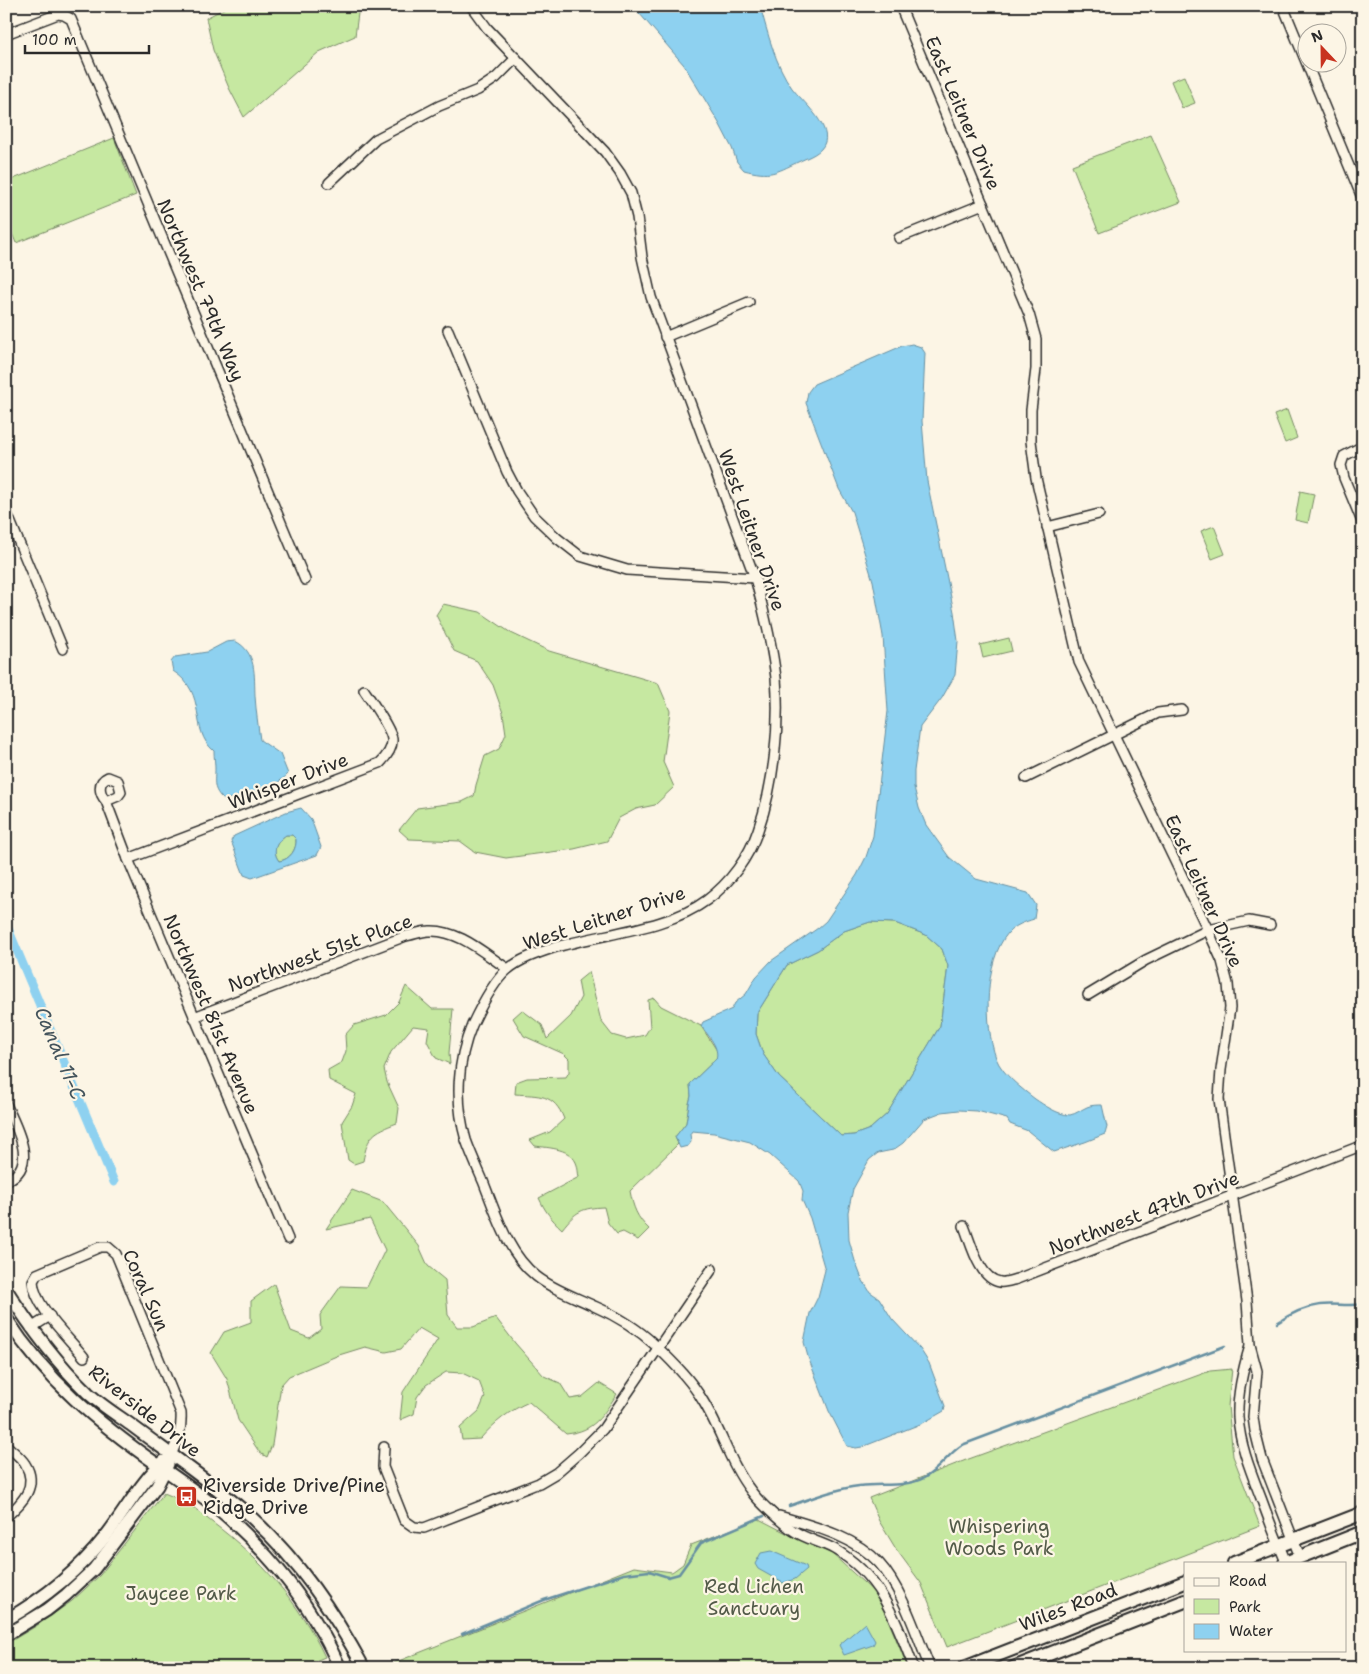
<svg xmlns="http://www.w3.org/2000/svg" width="1369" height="1674" font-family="'Shantell Sans',sans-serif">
	<rect width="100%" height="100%" fill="#fcf5e5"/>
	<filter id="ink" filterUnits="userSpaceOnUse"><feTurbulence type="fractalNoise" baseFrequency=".02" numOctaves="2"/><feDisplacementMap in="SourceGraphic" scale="10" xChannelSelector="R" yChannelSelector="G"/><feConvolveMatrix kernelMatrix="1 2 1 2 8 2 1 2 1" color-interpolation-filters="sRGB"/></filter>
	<g filter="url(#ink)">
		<g fill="#c6e8a1" stroke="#788a66">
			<polygon points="229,6 359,6 355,36 319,52 244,117 229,88 213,50 206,18"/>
			<polygon points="1184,76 1195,103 1182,108 1171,81"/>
			<polygon points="1151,135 1181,202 1099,233 1072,165"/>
			<polygon points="114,138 136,195 16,243 6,219 6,182"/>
			<polygon points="1287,410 1297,438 1285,443 1274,415"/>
			<polygon points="1300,491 1314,494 1308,523 1295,520"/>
			<polygon points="1214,526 1225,554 1212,559 1201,531"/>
			<polygon points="443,604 480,612 511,633 549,651 658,683 670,711 663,762 674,787 655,805 636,809 619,818 607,841 574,849 506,858 475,852 460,841 409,839 399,830 417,808 462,802 474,796 476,785 485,756 499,749 506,734 503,713 493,685 477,661 454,651 436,615"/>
			<polygon points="1009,638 1012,651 983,658 980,645"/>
			<path d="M286 835H292L296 839C297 849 290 860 279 861 271 851 277 841 286 835Z"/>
			<polygon points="870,922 895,923 926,935 942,949 948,966 940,1026 887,1114 870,1129 854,1135 841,1136 779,1077 763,1054 756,1034 757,1013 787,965 818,950 844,931"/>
			<path d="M589 972 601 1021 612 1035 626 1039 645 1035 650 1027 648 1000 654 998 661 1006 701 1026 716 1049 718 1055 716 1059 690 1084 691 1096 689 1104 686 1123 675 1137 678 1144 630 1191C633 1207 637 1218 649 1229L638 1240 623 1232 617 1234 608 1223 604 1207C582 1208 576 1211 562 1229 551 1219 545 1211 539 1198L579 1177C578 1173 578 1168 577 1165 572 1148 549 1148 535 1146L530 1140 550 1132 564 1119C554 1093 539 1096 515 1094L516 1082 527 1078 566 1077 569 1072V1059L564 1054 524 1036 513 1018 522 1010 542 1025 547 1039 571 1016 581 997 578 981Z"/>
			<path d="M406 986 432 1009H453L449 1053 450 1064 436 1058 427 1041 429 1028 413 1026 391 1052 384 1069 387 1082 399 1108 397 1123C373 1132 368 1135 363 1161L354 1164 348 1160 342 1122 352 1106 356 1094 329 1080 328 1070 342 1062 346 1051 345 1035 354 1025 386 1015 399 1002Z"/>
			<path d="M352 1190 383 1202 419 1246 428 1266 445 1280 448 1315 457 1327H473L496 1318 515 1343 544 1376 560 1383 570 1399 582 1397 599 1383 617 1394C602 1416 595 1431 566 1434L529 1402C510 1410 494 1423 480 1439L462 1440 460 1428 479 1411 485 1397 479 1381 462 1373 446 1372 426 1385 417 1397 414 1414 400 1420 403 1392 438 1339 419 1328 401 1349 386 1352 365 1347 339 1355 289 1376 281 1385 272 1445 267 1457 260 1453 238 1420 227 1379 211 1353 224 1332 251 1322V1301L274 1284 291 1331 309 1338 321 1329 320 1315 341 1286 367 1287 385 1250 370 1219 326 1229Z"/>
			<polygon points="1232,1369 1228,1406 1233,1456 1260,1526 947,1647 921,1583 896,1549 879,1521 869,1498 966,1460 1180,1382 1210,1371"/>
			<path d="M164 1493C172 1496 180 1500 188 1504 197 1509 205 1517 213 1523 261 1559 299 1602 325 1657L298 1668H6V1644L36 1626 72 1601 100 1575Z"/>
			<polygon points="759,1519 796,1538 831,1553 874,1592 887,1617 908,1668 381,1668 634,1567 672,1572 683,1564 691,1545"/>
		</g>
		<g fill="#8ed1f0" stroke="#668fa1" fill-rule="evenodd">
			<path d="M633 6H760C768 34 775 64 792 88 802 101 830 124 825 142 822 153 808 157 798 162 775 173 770 177 744 170L737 162 732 148 719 123 684 65Z"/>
			<path d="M912 344 921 347 925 353 922 421 927 481 954 612 958 641 955 675 942 698 920 727 914 771V787L919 808 926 825 949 857 976 879 1028 893 1036 905 1034 919C1025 922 1015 925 1008 933 984 961 984 1025 996 1058 1002 1074 1022 1089 1035 1099 1044 1105 1058 1115 1070 1115 1076 1114 1082 1109 1087 1107 1091 1105 1097 1105 1102 1105L1107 1127 1105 1134 1085 1142 1054 1152 1028 1131 1010 1124 1007 1119 977 1111 959 1110 942 1112 924 1119 903 1143 893 1150 878 1153 869 1160 853 1189 848 1212 849 1240 855 1261 862 1279 870 1292 879 1298 892 1319 920 1349 929 1363 945 1406 944 1411 923 1423 862 1447 856 1448 847 1446 829 1411 808 1357 804 1342 810 1313 818 1297 825 1270 810 1218 802 1200 803 1191 799 1181 770 1155 750 1142 714 1133 692 1131 690 1134 691 1142 688 1146 680 1148 675 1137 686 1123 689 1104 691 1096 690 1084 716 1059C720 1048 708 1035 701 1026L703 1022 732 1009 735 1003 746 994 756 977 771 961 818 928 826 921 857 875 866 857 873 836 888 711 883 636 873 581 852 512 839 489 806 403 808 392 814 384 902 346ZM870 922 895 923 926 935 942 949 948 966 940 1026 887 1114 870 1129 854 1135 841 1136 779 1077 763 1054 756 1034 757 1013 787 965 818 950 844 931Z"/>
			<path d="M235 641C257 652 254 675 255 696 256 711 258 725 260 740L280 754 288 774C275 789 243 796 224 800 212 789 215 783 215 768 215 763 214 757 214 751 188 729 209 694 173 671L171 662 175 657 207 652 226 642Z"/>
			<path d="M301 808 311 819 321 847 317 855 252 878 244 875 231 841 234 836 286 812ZM286 835H292L296 839C297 849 290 860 279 861 271 851 277 841 286 835Z"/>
			<polygon points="771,1551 806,1566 807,1569 795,1579 783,1583 758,1569 755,1564 761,1553"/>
			<polygon points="865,1623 875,1641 873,1645 844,1655 839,1645"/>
		</g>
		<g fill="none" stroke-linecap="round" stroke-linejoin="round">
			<g stroke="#668fa1" stroke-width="2.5">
				<path d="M1277 1323C1290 1314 1304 1307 1320 1305 1334 1303 1348 1307 1363 1304"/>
				<path d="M789 1506C812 1498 835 1489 859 1486 881 1483 904 1488 924 1478 939 1470 948 1454 962 1445L1225 1346"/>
				<polyline points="462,1634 544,1600 624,1574 649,1571 668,1577 679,1574 701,1543 764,1516"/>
			</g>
			<polyline stroke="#8ed1f0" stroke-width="9" points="6,924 114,1182"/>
			<defs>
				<g id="minor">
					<path d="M471 6 487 28 605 152 620 173 631 193 637 217 642 257 651 297 755 578C764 611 772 644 776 678 780 726 774 785 758 830 749 857 730 883 707 900 667 930 601 933 553 948 538 953 520 959 507 970 493 982 480 1008 472 1025 457 1061 455 1102 466 1140 471 1154 477 1167 483 1181 496 1213 507 1253 536 1276 552 1289 575 1297 594 1306 617 1316 637 1328 655 1345 673 1362 691 1380 703 1401 721 1430 730 1464 751 1491 758 1501 784 1525 794 1531 806 1539 821 1542 834 1549 881 1575 896 1621 914 1668"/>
					<polyline points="900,6 1029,314 1036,339 1036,369 1031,410 1031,441 1036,478 1079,662 1208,930 1222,961 1228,984 1230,1008 1221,1070 1219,1099 1247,1301 1250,1345 1257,1371 1253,1417 1255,1431 1262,1459 1300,1557"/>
					<polyline points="1283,6 1363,200"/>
					<polyline points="6,34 58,14 64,15 71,19 305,580"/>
					<polyline points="329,183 376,139 439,106 478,90 496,78 516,58"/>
					<polyline points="899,238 983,204"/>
					<polyline points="448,330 507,472 517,491 534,516 557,538 580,556 627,570 755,578"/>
					<polyline points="665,337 749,302"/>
					<polyline points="1363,446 1344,456 1341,465 1344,478 1363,524"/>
					<polyline points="6,511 63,649"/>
					<polyline points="1047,527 1099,514"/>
					<polyline points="1026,778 1158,713 1182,710"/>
					<path d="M106 801 118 796 121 792 118 781 108 777C97 782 99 793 106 801L128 859 288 1239"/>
					<path d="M128 859 380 763C386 757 393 749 392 739 391 729 370 699 364 690"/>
					<polyline points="1088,995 1146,960 1208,930 1249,921 1270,925"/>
					<path d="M194 1017 406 936C413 935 421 931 429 931 458 929 485 954 508 969"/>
					<path d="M6 1104C16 1128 40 1166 6 1181"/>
					<path d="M964 1226C971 1243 979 1279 1000 1282 1005 1283 1012 1280 1017 1279L1363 1145"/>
					<polyline points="31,1328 50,1316"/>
					<path d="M1250 1346C1243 1369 1237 1393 1238 1417 1240 1446 1251 1472 1261 1498 1269 1520 1277 1541 1286 1562"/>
					<path d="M84 1357C68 1337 34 1306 33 1281L37 1274 100 1247H108L116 1254 181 1413C182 1430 178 1440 171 1455"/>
					<path d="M6 1445C12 1451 21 1457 25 1464 39 1486 22 1503 6 1517"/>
					<polyline points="384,1447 383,1467 404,1520 414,1527 424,1528 539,1483 556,1473 579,1453 603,1429 712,1269"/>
					<path d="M779 1516C813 1526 854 1536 879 1563 902 1588 917 1636 930 1668"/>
					<polyline points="1359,1668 1363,1666"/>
				</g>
				<g id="tertiary">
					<path d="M6 1289C30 1327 56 1362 88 1393 101 1405 117 1415 131 1425 171 1455 213 1483 251 1517 299 1561 333 1611 364 1668"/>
					<path d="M6 1318C46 1380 98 1423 158 1465 182 1482 208 1499 230 1519 265 1551 298 1589 321 1631 328 1642 334 1655 340 1668"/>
					<path d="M6 1620C43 1599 79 1570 105 1537 125 1512 140 1482 164 1461"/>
					<polyline points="6,1635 47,1610 66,1595 94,1569 157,1486 168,1464"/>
				</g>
				<g id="secondary">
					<polyline points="1234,1563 1363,1513"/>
					<polyline points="1285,1563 1363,1532"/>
					<polyline points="964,1668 1185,1582"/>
					<polyline points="1013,1668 1185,1601"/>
				</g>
			</defs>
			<use href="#minor" stroke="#2b2b2b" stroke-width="12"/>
			<use href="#tertiary" stroke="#2b2b2b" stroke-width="15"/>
			<use href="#secondary" stroke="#2b2b2b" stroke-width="16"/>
			<use href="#minor" stroke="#fcf5e5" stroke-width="9"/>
			<use href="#tertiary" stroke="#fcf5e5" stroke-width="11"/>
			<use href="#secondary" stroke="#fcf5e5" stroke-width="12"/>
		</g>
	</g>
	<defs>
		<symbol id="bus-square" viewBox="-11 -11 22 22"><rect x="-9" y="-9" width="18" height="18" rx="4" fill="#c8321e" stroke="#fcf5e5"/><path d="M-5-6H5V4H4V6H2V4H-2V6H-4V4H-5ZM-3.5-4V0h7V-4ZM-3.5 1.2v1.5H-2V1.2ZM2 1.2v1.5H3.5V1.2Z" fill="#fff"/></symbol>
	</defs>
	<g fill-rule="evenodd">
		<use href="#bus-square" x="174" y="1484" width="25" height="25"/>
	</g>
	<g text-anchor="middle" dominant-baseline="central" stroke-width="4.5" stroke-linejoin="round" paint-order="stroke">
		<g font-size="19" fill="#2b2b2b" stroke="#fcf5e5">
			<text transform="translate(963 113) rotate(67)">East Leitner Drive</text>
			<text transform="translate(201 290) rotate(67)">Northwest 79th Way</text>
			<text transform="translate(752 530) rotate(71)">West Leitner Drive</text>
			<text transform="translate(288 781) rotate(-21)">Whisper Drive</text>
			<text transform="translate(1204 891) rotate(66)">East Leitner Drive</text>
			<text transform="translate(604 918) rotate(-18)">West Leitner Drive</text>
			<text transform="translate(320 953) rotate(-20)">Northwest 51st Place</text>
			<text transform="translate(211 1014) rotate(67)">Northwest 81st Avenue</text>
			<text transform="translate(1144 1213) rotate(-21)">Northwest 47th Drive</text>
			<text transform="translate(146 1290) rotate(66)">Coral Sun</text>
			<text transform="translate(145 1411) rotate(38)">Riverside Drive</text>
			<text transform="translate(1068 1607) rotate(-21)">Wiles Road</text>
		</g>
		<g font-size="19" fill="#2b2b2b" stroke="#fcf5e5" text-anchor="start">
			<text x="203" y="1485">Riverside Drive/Pine<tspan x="203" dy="22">Ridge Drive</tspan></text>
		</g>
		<g font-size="19" fill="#525a48" stroke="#fcf5e5">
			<text x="999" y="1526">Whispering<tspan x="999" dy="22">Woods Park</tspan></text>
			<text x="754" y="1586">Red Lichen<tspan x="754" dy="22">Sanctuary</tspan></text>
			<text x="181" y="1593">Jaycee Park</text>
		</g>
		<g font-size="20" font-style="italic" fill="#44545c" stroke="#fcf5e5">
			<text transform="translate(60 1053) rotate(67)">Canal 11-C</text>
		</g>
	</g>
	<rect width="1369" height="1674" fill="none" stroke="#fcf5e5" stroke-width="25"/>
	<rect x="12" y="12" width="1344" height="1649" fill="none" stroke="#2b2b2b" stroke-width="2" filter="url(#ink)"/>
	<rect x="1184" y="1562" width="162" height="90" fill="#fcf5e5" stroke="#a8a49b"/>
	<rect x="1194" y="1578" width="25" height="8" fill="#fcf5e5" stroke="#a8a49b"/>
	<text x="1229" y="1586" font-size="15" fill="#2b2b2b">Road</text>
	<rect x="1194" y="1599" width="25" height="15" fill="#c6e8a1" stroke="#a8a49b"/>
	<text x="1229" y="1612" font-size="15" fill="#2b2b2b">Park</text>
	<rect x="1194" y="1624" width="25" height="15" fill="#8ed1f0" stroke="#a8a49b"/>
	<text x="1229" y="1636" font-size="15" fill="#2b2b2b">Water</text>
	<g transform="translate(1322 48) rotate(338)"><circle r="24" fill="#fcf5e5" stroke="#a8a49b"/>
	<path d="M0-4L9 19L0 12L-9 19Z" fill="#c8321e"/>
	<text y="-8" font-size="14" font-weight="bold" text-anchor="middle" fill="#2b2b2b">N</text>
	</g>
	<path d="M25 45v8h124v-8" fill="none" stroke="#2b2b2b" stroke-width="2.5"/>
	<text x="32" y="45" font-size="15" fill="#2b2b2b" stroke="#fcf5e5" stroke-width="4" paint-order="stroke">100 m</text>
</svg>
